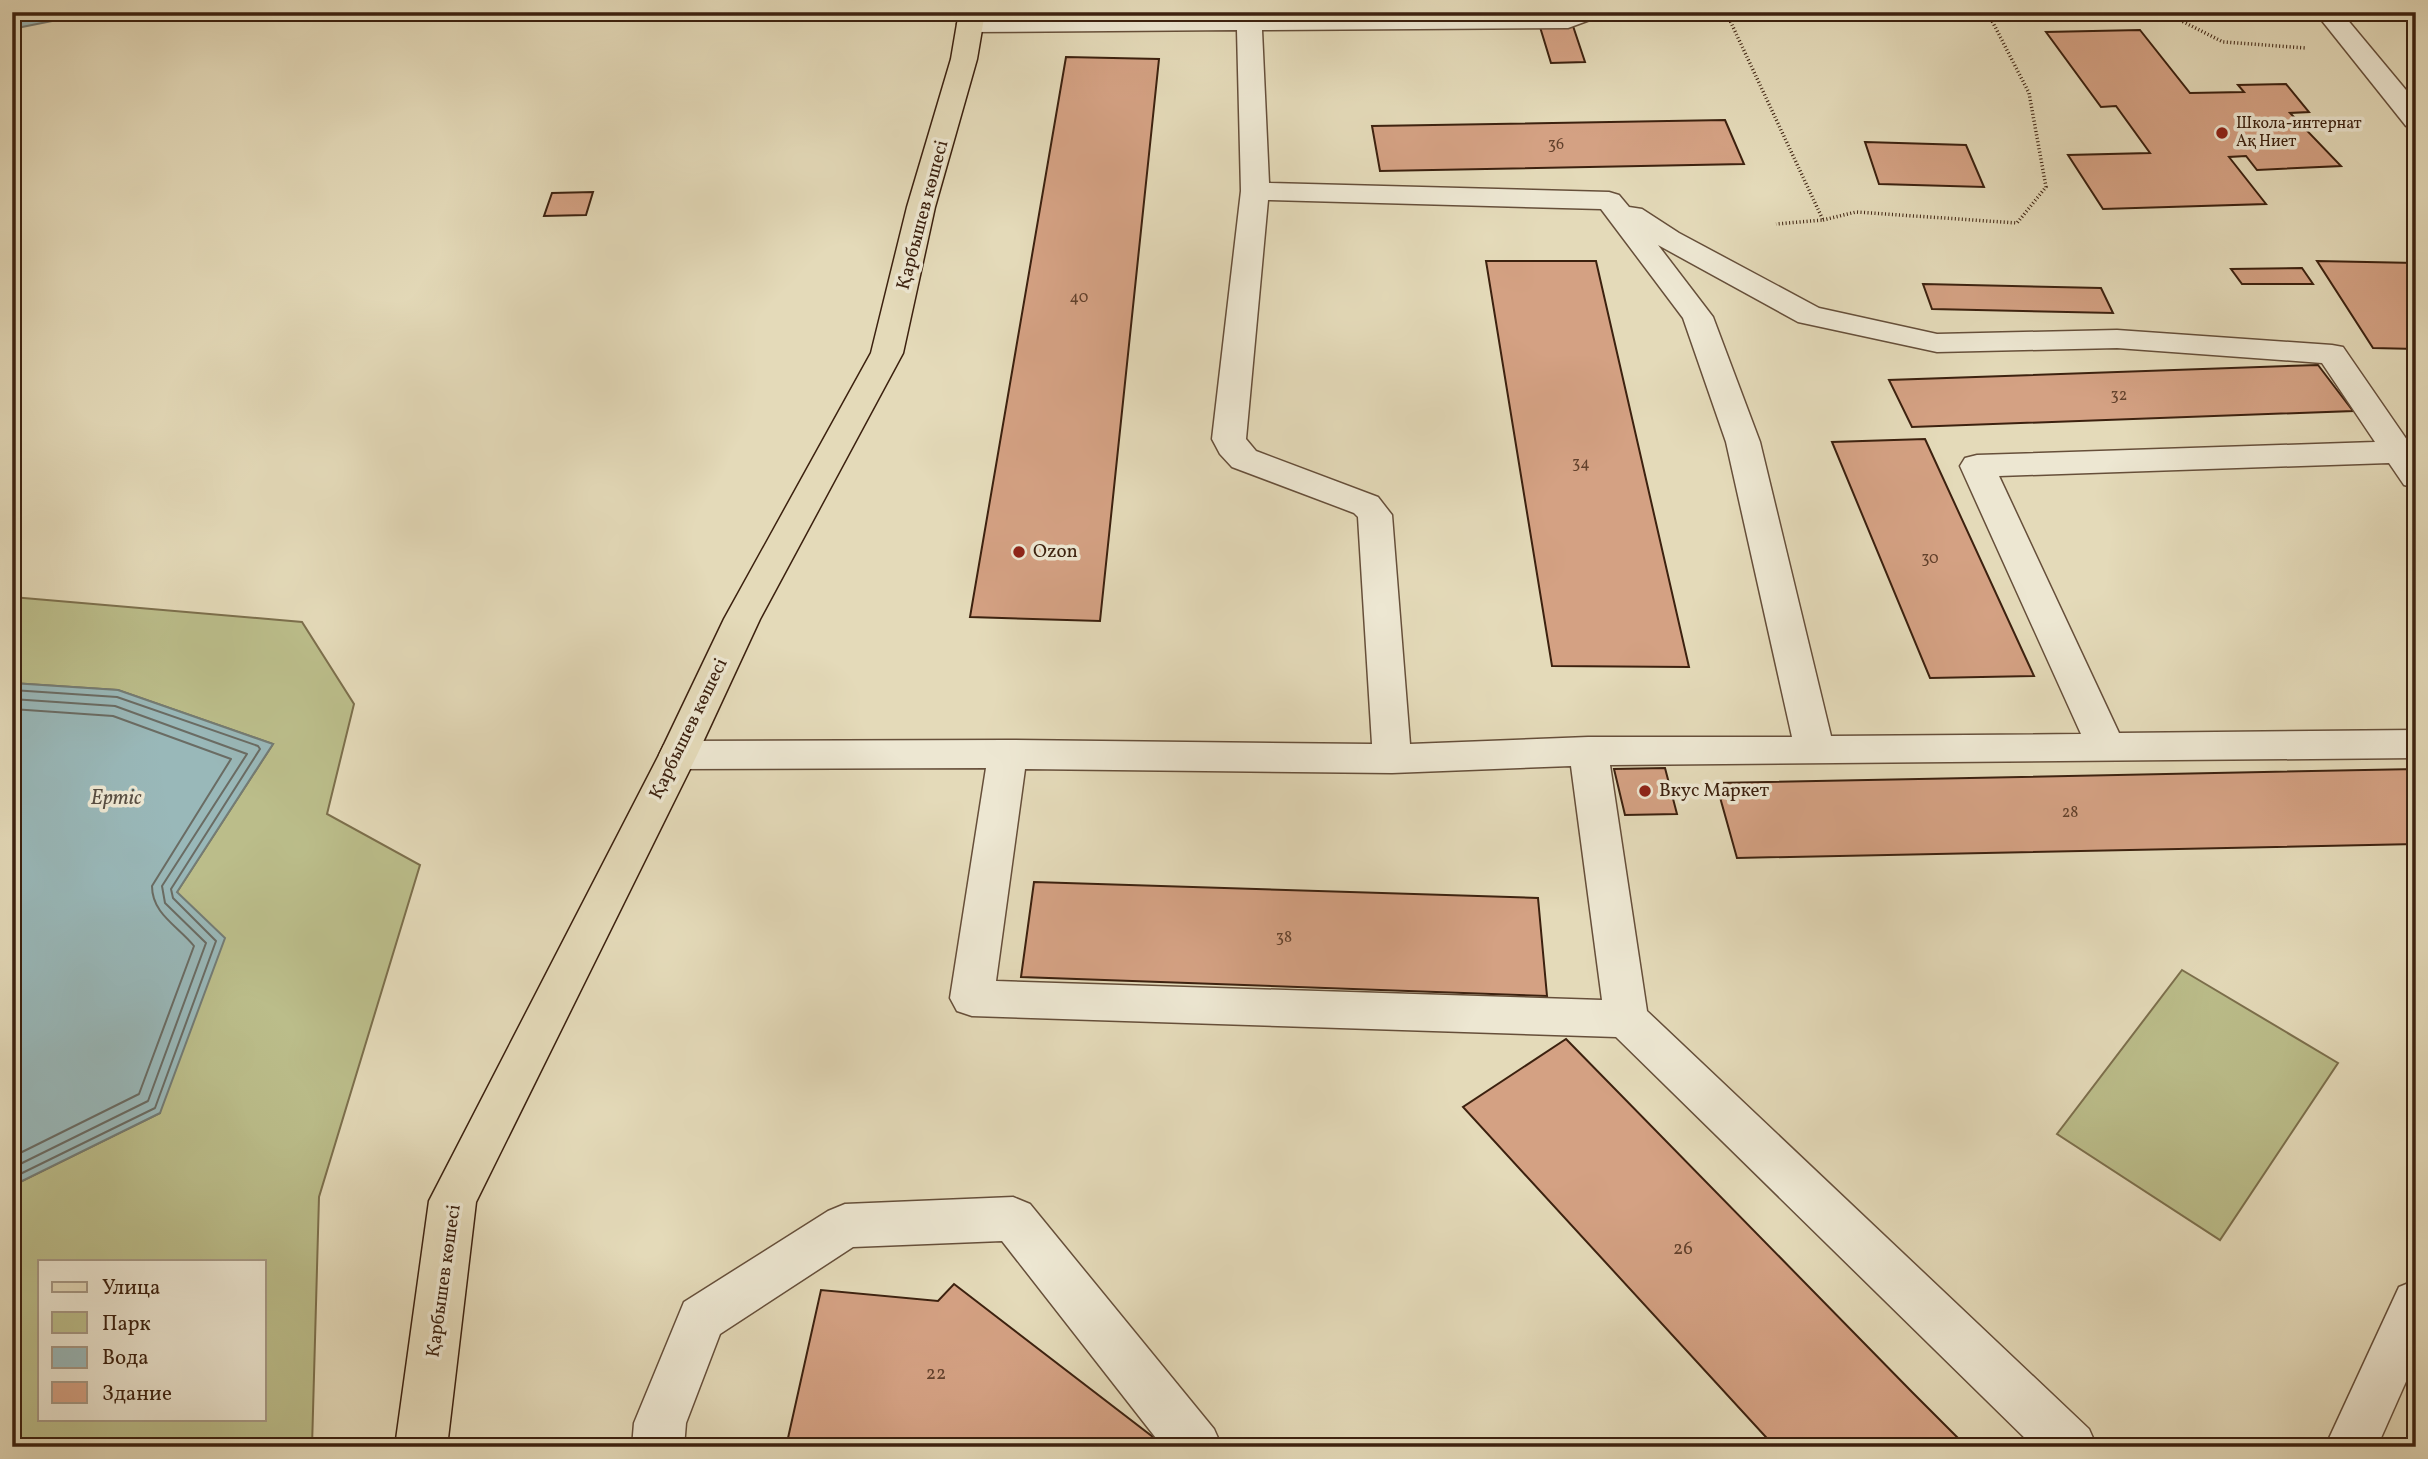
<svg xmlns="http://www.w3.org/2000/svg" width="2428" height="1459" font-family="Vollkorn,serif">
	<rect width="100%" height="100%" fill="#e4dab9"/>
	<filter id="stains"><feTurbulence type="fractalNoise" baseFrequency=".00286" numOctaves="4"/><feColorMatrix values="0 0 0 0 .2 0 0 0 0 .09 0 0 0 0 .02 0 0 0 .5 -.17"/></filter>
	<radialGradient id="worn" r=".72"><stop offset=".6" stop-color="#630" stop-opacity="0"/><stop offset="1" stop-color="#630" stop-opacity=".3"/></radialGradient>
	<g fill="#bbbd8a" stroke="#7c6f4c" stroke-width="2" fill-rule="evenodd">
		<path d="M12 597 302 622 354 704 327 814 420 865 319 1197 312 1447H12V1186L160 1113 177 892 273 744 118 690 12 683ZM40 1261H264V1419H40Z"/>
		<polygon points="2182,970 2338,1063 2220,1240 2057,1134"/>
	</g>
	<g fill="#99b8b9" stroke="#747c75" stroke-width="2">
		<polygon points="12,12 97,12 12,29"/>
		<polygon points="12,683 118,690 273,744 177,892 225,938 160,1113 12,1186"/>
	</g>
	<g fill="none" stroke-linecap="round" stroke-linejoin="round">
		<g stroke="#6a6c64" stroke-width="2">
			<polyline points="12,690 117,697 258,746 260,749 171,889 173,898 216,941 155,1108 12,1178"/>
			<polyline points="12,699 115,706 247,754 162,886 165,903 206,943 148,1101 12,1168"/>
			<path d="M12 709 113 716 231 759 152 886C152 914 178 926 194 946L139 1094 12 1157"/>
		</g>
	</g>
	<g fill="#d4a183" stroke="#3c210f" stroke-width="2">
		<polygon points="1573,26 1585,62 1551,63 1540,27"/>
		<polygon points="2140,30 2190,93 2244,92 2238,85 2286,84 2309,112 2290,113 2341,166 2257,170 2246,156 2229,157 2266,204 2103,209 2068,155 2150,153 2116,106 2101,107 2046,32"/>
		<polygon points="1066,57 1159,59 1100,621 970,617"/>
		<polygon points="1725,120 1744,164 1380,171 1372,126"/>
		<polygon points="1865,142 1966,145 1984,187 1879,184"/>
		<polygon points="593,192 586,215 544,216 552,193"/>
		<polygon points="1486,261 1596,261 1689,667 1552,666"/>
		<polygon points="2317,261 2416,263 2416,349 2373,348"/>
		<polygon points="2302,268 2313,284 2242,284 2231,269"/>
		<polygon points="1923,284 2101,288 2113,313 1932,309"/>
		<polygon points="2318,365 2353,411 1912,427 1889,380"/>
		<polygon points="1925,439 2034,676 1930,678 1832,442"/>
		<polygon points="1665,768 1677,814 1625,815 1614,769"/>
		<polygon points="2416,769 2416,844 1737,858 1716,783"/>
		<polygon points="1034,882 1538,898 1547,996 1021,977"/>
		<polygon points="1566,1039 1912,1392 1967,1447 1775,1447 1463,1107"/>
		<polygon points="954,1284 1166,1447 786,1447 821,1290 938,1301"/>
	</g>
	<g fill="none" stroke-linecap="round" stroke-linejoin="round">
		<defs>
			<g id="minor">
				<path d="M1236 12H1262V14L1601 12 1598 17 1568 28 1262 30 1269 183 1609 192 1619 195 1629 207 1642 209 1679 233 1819 308 1937 334 2117 330 2332 345 2343 347 2416 453V488L2404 485 2389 463 1999 476 2119 733 2416 730V758L1610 765 1647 1011 2089 1429 2097 1447H2034L1616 1037 972 1016 957 1011 950 998 986 768 678 769 664 765 659 755 664 745 678 741 1008 740 1372 744 1358 517 1354 513 1232 467 1220 454 1212 439 1241 191 1237 30 970 32 961 29 957 24 961 19 970 16 1236 15ZM1268 200 1601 209 1683 318 1726 442 1792 737H1588L1410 744 1392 515 1378 497 1256 451 1246 439ZM1658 245 1798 322 1937 352 2117 348 2322 363 2375 442 1977 455 1965 458 1960 466 2081 734 1831 736 1760 442 1713 317ZM1571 766 1602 1000 996 981 1025 769 1392 773Z"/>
				<polygon points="2315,12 2341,12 2416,102 2416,128 2406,126"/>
				<polygon points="1013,1197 1030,1204 1214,1429 1222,1447 1163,1447 1002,1241 853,1247 720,1334 686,1423 684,1447 632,1447 634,1423 684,1302 828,1211 845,1204"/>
				<polygon points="2416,1280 2416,1359 2377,1447 2325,1447 2399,1287"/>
			</g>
			<polygon id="major" points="959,12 985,12 977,59 935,207 903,353 760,619 697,755 476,1202 447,1447 395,1447 429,1201 659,755 724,619 871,353 907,207 951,59"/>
		</defs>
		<use href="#minor" stroke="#664f3a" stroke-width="3"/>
		<use href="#major" stroke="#3c210f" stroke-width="3"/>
		<g stroke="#3c210f" stroke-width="3.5" stroke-dasharray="1 2.5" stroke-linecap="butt">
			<polyline points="1726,12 1823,220 1776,224"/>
			<polyline points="2164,12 2223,42 2306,48"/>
			<polyline points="1823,220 1856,212 2017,223 2046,187 2029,93 1989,15 2075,12"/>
		</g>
		<use href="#minor" fill="#ede7d2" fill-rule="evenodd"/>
		<use href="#major" fill="#e4dab9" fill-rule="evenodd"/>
	</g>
	<g fill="#8f2418" stroke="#ede7d2" stroke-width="2.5">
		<circle cx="2222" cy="133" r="7"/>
		<circle cx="1019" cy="552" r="7"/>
		<circle cx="1645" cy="791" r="7"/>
	</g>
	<g text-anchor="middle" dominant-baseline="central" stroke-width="7" stroke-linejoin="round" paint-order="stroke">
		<g font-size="16" fill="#3c210f" stroke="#ede7d2" text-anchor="start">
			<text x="2236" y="124">Школа-интернат<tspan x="2236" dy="18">Ақ Ниет</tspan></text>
		</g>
		<g font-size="16" fill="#62412c">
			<text x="1556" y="145">36</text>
			<text x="1079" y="298">40</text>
			<text x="2119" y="396">32</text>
			<text x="1581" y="464">34</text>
			<text x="1930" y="559">30</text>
			<text x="2070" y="813">28</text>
			<text x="1284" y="938">38</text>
		</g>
		<g font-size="19" fill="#3c210f" stroke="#ede7d2">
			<text transform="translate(923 215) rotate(-75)">Қарбышев көшесі</text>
			<text transform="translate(689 729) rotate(-64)">Қарбышев көшесі</text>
			<text transform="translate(444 1281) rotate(-82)">Қарбышев көшесі</text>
		</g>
		<g font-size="19" fill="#3c210f" stroke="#ede7d2" text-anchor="start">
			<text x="1033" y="552">Ozon</text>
			<text x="1659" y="791">Вкус Маркет</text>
		</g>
		<g font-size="19" fill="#62412c">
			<text x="1683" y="1249">26</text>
			<text x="936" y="1374">22</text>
		</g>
		<g font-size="21" font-style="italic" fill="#584e42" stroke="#ede7d2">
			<text x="116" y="798">Ертіс</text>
		</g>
	</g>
	<rect width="2428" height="1459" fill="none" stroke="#e4dab9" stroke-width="42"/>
	<rect x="14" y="14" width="2400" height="1431" fill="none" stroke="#3c210f" stroke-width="3.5"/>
	<rect x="21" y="21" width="2386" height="1417" fill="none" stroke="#3c210f" stroke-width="2"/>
	<rect x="38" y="1260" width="228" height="161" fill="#ede7d2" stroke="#a69884" stroke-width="2"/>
	<rect x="52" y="1282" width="35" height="10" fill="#e4dab9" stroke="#a69884" stroke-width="2"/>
	<text x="102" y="1294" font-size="21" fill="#3c210f">Улица</text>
	<rect x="52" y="1312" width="35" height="21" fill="#bbbd8a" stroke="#a69884" stroke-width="2"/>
	<text x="102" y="1330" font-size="21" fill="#3c210f">Парк</text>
	<rect x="52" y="1347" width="35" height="21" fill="#99b8b9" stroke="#a69884" stroke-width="2"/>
	<text x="102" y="1364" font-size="21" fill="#3c210f">Вода</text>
	<rect x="52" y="1382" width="35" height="21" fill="#d4a183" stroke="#a69884" stroke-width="2"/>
	<text x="102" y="1400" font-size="21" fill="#3c210f">Здание</text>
	<rect width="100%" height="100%" filter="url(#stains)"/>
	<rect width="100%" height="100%" fill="url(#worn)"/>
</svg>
